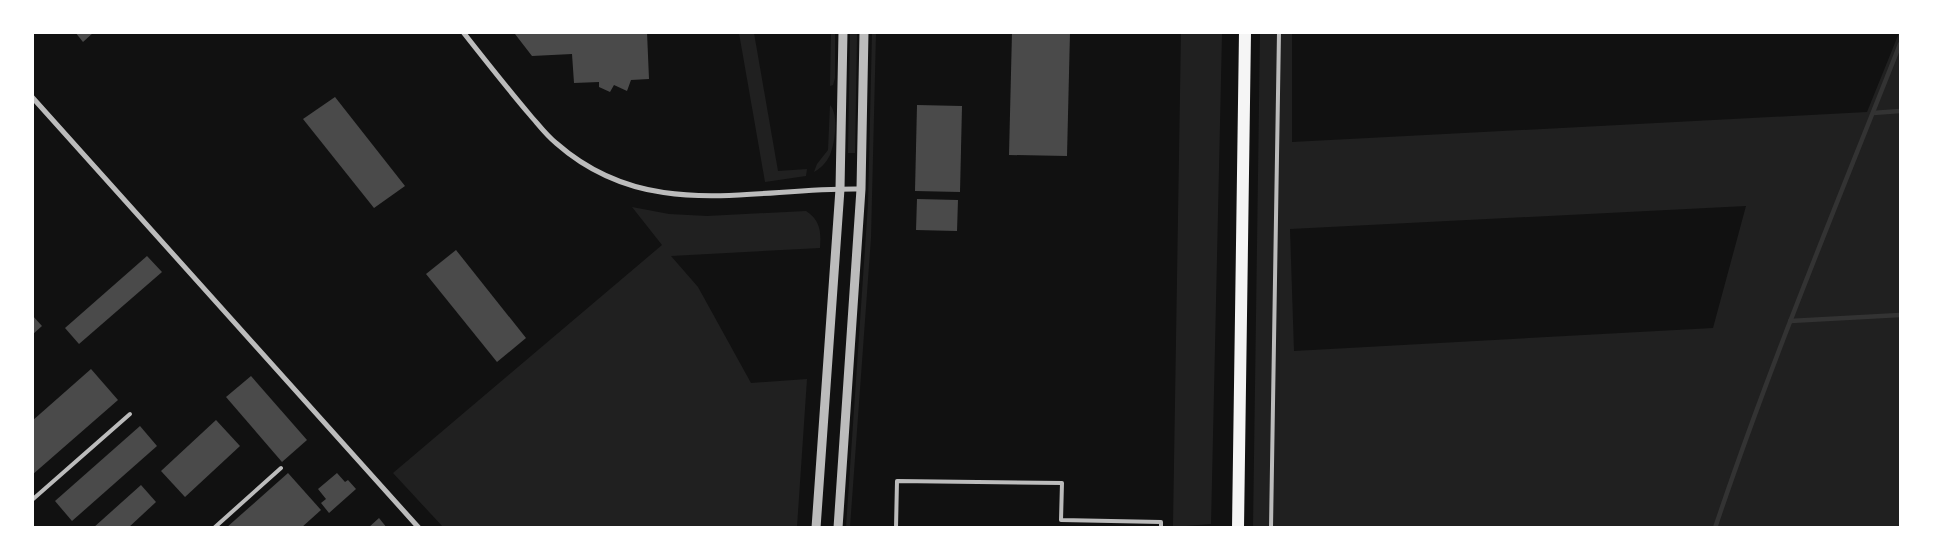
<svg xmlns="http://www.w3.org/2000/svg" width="1933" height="560" font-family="Arial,sans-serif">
	<rect width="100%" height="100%" fill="#111"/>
	<g fill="#202020" fill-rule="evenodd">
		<polygon points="739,33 754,33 778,171 807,169 806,176 765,182"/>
		<polygon points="831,33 835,33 835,78 833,85 830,86"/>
		<polygon points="850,33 857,33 855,153 848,153"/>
		<polygon points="872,33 876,33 871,238 850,527 846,527 868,204"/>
		<polygon points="1181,33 1222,33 1211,524 1173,527"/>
		<path d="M1260 33H1292V142L1867 112 1899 33H1900V527L1253 528ZM1746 206 1713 328 1294 351 1290 229Z"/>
		<path d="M830 105C839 115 835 143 830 155 826 163 821 168 814 172L817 164 828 150Z"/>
		<path d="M632 207 669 214 707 216 806 211C821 221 821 232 820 248L671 256 698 287 751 383 807 379 797 527H443L393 473 662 245Z"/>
	</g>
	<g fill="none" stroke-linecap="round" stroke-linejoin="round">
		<g stroke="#333" stroke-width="4.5">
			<polyline points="1873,113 1900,111"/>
			<polyline points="1790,321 1900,315"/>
			<path d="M1715 528C1770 364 1837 204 1900 44"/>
		</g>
	</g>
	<g fill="#4a4a4a">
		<polygon points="75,32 94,32 83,42"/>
		<polygon points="535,32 647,32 649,79 631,80 627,91 614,85 610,92 599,87 599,82 574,83 572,54 532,56 515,34"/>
		<polygon points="1012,32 1070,32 1067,156 1009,155"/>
		<polygon points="335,97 405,186 374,208 303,119"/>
		<polygon points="917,105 962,106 960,192 915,191"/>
		<polygon points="917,199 958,200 957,231 916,230"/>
		<polygon points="456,250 526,338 497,362 426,274"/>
		<polygon points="147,256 162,272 79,344 65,328"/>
		<polygon points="32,315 42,326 32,335"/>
		<polygon points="91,369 118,400 32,475 32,421"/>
		<polygon points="251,376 307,440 282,462 226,397"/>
		<polygon points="216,420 240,446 185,497 161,471"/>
		<polygon points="140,426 157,446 72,521 55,501"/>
		<polygon points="288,473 321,510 301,528 226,528"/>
		<polygon points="337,473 345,482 348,480 356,489 329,513 321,503 326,499 318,489"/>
		<polygon points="141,485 156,502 128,528 93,528"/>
		<polygon points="379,518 387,528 368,528"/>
	</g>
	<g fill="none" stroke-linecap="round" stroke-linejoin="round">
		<g stroke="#bcbcbc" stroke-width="4">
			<polyline points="32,500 130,414"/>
			<polyline points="214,528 281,468"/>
			<polyline points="896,528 897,481 1062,483 1061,520 1161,522 1161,528"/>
			<polyline points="1271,528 1279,32"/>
		</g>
		<g stroke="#bcbcbc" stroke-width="5">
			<path d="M463 32C485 60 507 88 530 115 538 124 546 135 556 143 648 224 751 187 861 189"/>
			<polyline points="32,97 419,528"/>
		</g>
		<g stroke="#bcbcbc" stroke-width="9">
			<polyline points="816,528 840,189 843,32"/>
			<polyline points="838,528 861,189 864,32"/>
		</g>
		<polyline stroke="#f5f5f5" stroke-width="12" points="1238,528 1245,32"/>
	</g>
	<rect width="1933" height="560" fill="none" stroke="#ffffff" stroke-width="68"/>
</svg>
